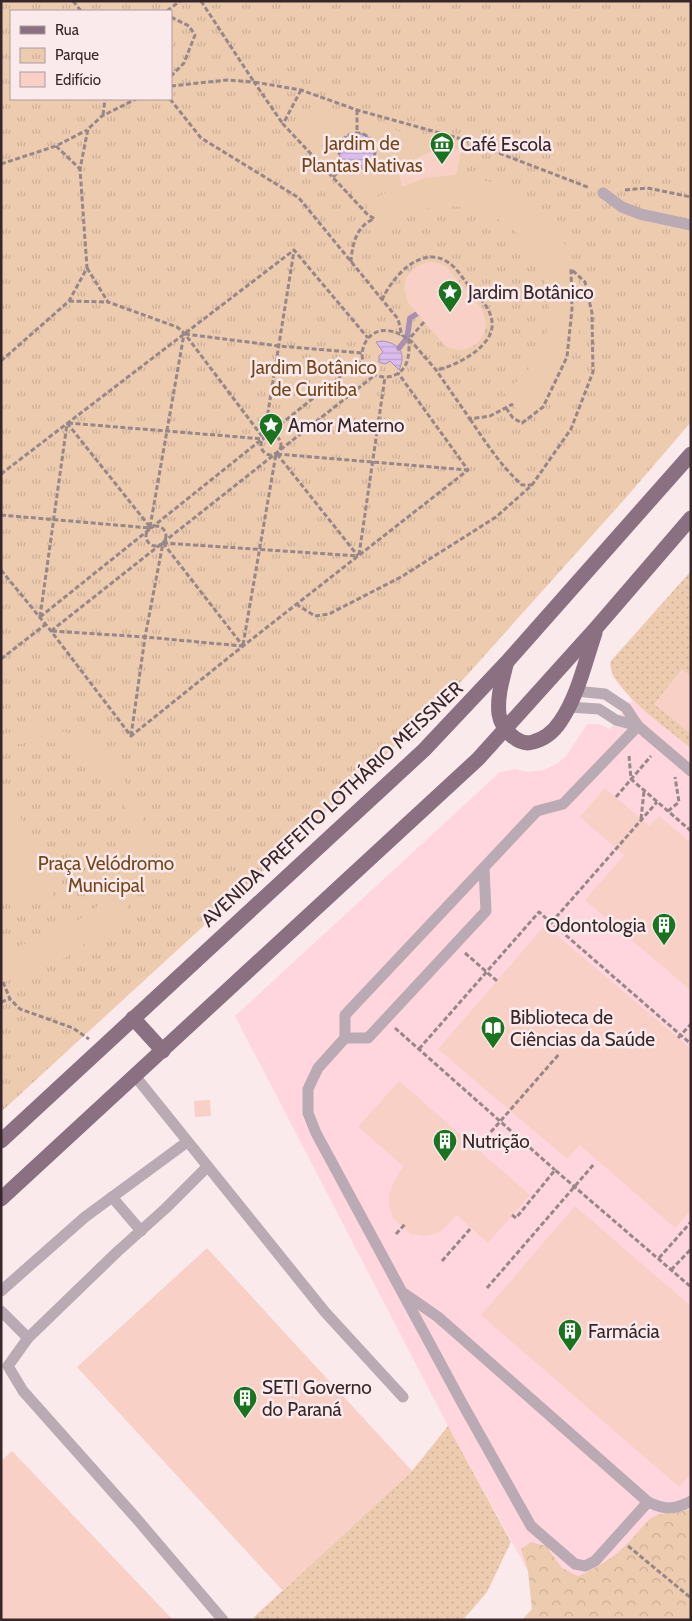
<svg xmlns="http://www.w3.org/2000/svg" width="692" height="1621" font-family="Cabin,sans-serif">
	<defs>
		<pattern id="grass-dots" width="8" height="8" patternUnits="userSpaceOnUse" patternTransform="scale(1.25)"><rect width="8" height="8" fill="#edcbaf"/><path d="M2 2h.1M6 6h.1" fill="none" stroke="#ccae97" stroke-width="1.8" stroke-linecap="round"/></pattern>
		<pattern id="forest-crowns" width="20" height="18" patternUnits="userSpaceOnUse" patternTransform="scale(1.25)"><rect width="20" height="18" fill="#edcbaf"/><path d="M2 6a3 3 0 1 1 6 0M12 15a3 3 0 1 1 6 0" fill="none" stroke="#ccae97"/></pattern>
		<pattern id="park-tufts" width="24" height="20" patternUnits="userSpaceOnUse" patternTransform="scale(1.25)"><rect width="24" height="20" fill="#edcbaf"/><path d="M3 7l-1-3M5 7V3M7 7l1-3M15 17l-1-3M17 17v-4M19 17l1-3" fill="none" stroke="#ccae97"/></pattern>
		<pattern id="water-rules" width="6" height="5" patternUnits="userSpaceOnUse" patternTransform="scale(1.25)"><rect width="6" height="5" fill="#dabbee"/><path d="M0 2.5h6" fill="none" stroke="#bca1cc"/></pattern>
	</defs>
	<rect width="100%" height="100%" fill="#fbeaec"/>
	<polygon fill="#ffd6dd" points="691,571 691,1620 522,1620 532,1609 528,1571 448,1426 235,1016 500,772 515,769 528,772 544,770 558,763 567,755 587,724 599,724 610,729 632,700 613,677 610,665 611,661"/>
	<g fill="url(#grass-dots)">
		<path d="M691 571V748C673 733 604 685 611 661Z"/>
		<polygon points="448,1426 511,1542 487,1592 463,1620 254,1620 254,1617 412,1471"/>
	</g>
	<path fill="url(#forest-crowns)" d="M691 1509V1620H522L532 1609 528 1571 521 1549 531 1542 546 1546 562 1568 578 1576C596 1569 615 1557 629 1542 636 1535 642 1526 650 1519 662 1510 678 1514 691 1509Z"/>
	<path fill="url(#park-tufts)" fill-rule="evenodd" d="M1 1H691V422L623 501 451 693 259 875 1 1112ZM11 11H171V99H11Z"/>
	<g fill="#edcbaf">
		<polygon points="312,103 365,119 433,143 434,157 416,160 415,157 402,161 402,164 397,166 401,185 379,194 360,208 352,199 354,193 350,186 345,184 338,185 306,150 298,138 298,134 306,121"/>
		<path d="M456 175C473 178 489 180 504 187 575 220 603 308 563 375 553 392 539 404 523 416L504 393C519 380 535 366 542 346 570 273 510 193 430 208 412 212 397 221 383 231L366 205 380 195 425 178Z"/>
		<path d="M32 725C48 728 64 730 79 738 123 762 157 822 146 872 143 887 127 909 117 920 111 927 102 931 96 936 86 943 78 950 68 956 50 966 21 976 1 983V953C35 939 80 927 105 899 150 848 132 776 72 748 50 738 23 742 1 748V735Z"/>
		<polygon points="13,800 54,895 13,911 1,885 1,805"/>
	</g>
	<g fill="url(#water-rules)" stroke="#a98fb3">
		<circle cx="357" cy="151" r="18"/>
		<path d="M383 341C401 344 406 354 399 370L390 361 385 364 379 362V356L383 352 376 342Z"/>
	</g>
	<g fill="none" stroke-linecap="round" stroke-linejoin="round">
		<polyline stroke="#a98fb3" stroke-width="5.5" points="399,348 407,338 410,318 420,312 422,309"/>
	</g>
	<g fill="#f8d0c6">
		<polygon points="437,149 462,149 456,175 425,178 402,187 397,167"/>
		<polygon points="428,262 437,263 446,266 482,309 486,325 484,334 479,342 471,347 463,350 453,349 445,346 408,303 404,287 406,278 412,270 419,265"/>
		<polygon points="682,669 691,676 691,734 654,704"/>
		<polygon points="605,788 649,826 659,816 691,843 691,991 585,900 624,855 580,817"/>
		<polygon points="545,925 691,1049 691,1210 675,1228 580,1145 567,1159 438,1049"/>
		<polygon points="399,1081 530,1195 488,1243 457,1215 444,1229 435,1234 424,1236 411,1234 393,1218 389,1207 389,1195 393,1184 403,1166 358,1127"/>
		<polygon points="210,1100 211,1116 195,1117 194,1101"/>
		<polygon points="575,1206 691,1306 691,1474 679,1487 481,1315"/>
		<polygon points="207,1248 412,1471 283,1591 77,1367"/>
		<polygon points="12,1451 173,1620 1,1620 1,1461"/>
	</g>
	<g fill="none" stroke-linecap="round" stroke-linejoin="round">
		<g stroke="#978789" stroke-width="3" stroke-dasharray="5 2.5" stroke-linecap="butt">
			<polyline points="73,1 81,11"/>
			<polyline points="201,1 254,82 301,90 357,110 465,140 590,188"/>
			<polyline points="167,11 180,1"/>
			<polyline points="171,17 189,26 195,35 184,63 171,76"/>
			<polyline points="171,86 227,80 254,82 283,124"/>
			<polyline points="301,90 283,124 368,215 375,219"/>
			<polyline points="170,99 201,138 299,198 398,319 402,336"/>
			<polyline points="357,110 357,133"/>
			<polyline points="103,115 105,99"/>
			<circle cx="357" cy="151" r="18"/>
			<polyline points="56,146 80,169"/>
			<polyline points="1,164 56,146 87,130"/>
			<polyline points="333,177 346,165"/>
			<polyline points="625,190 647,188 691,197"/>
			<path d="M351 262C352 244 357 225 374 219"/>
			<polyline points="87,268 108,302 177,327 185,334 264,439"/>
			<path d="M382 300C392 277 422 243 449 263 457 268 463 279 469 286 477 295 488 305 491 317 500 344 457 366 436 370"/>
			<polyline points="69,301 108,302"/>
			<path d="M424 322 409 339C409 352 410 366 397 374 392 377 385 378 379 376 345 368 366 305 412 342L436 370 470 419 490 416 513 404"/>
			<polyline points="185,334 279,346 362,353"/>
			<polyline points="1,361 69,301 87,268 80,169 88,129 102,116 136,99"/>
			<path d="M470 419C486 443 501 466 522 485H532"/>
			<polyline points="67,423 150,527"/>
			<polyline points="68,423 264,439"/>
			<circle cx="271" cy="445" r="10"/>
			<polyline points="264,437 294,251"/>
			<polyline points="277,454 468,470"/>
			<polyline points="277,454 358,556"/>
			<polyline points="1,474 294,250 368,338"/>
			<polyline points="1,515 150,528"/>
			<circle cx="156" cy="536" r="10"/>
			<polyline points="150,527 184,334"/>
			<polyline points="163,543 358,556"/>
			<polyline points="163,543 243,646"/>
			<polyline points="359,555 385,377"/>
			<polyline points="1,570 51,631 131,736 243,646 468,470 398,373"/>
			<polyline points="296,604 315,616 329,614 401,577 496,517 532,485 571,429 593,372 592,313 585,282 571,269 572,309 567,357 543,407 522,423 513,418 506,408"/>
			<polyline points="40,617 362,359"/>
			<polyline points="40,617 67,424"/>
			<polyline points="51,631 375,375"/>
			<polyline points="52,631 145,637 242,646"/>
			<polyline points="243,645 276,454"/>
			<polyline points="1,659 46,624"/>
			<polyline points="131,736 145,637 163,543"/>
			<polyline points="629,756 631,779 691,831"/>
			<polyline points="616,797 651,756"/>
			<polyline points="668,811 679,802 675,777"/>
			<polyline points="641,819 644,791"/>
			<polyline points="551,923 657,802"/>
			<polyline points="465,953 497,981"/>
			<polyline points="3,982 10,999 20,1009 73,1028 89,1039"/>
			<polyline points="1,1002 10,999"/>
			<polyline points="395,1028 555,1170"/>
			<polyline points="678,1038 691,1024"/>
			<polyline points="419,1049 539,912 691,1044"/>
			<polyline points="476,1149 560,1053"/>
			<polyline points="512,1215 516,1218 555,1170 691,1287"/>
			<polyline points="396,1234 405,1224"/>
			<polyline points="659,1258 691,1222"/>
			<polyline points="442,1261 471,1228"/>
			<polyline points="671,1270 691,1249"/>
			<polyline points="487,1288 594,1164"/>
			<polyline points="628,1546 691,1598"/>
		</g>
		<g stroke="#b9aab3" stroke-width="11">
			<polyline points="603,193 622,207 640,214 691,225"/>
			<polyline points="576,691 605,694 626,708 638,726 691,771"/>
			<polyline points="568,707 599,709 616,720 638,726"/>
			<polyline points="638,726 563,804 537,811 345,1015 345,1038 318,1068 308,1089 308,1113 316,1133 462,1403 531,1526 575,1564 585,1566 595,1561 648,1502"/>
			<polyline points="345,1038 368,1038 486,911 484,868"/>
			<polyline points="135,1076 325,1312 403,1397"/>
			<polyline points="207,1167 166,1208 117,1252 28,1338 8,1366 23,1391 136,1518 223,1620"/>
			<polyline points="112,1197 141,1231"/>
			<polyline points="1,1291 85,1217 187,1142"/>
			<path d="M405 1294 438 1317 648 1502C665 1510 674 1510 691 1501"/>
			<polyline points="1,1311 28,1338"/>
		</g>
		<g stroke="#8a7081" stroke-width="15">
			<path d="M506 665C502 681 497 697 499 714 501 728 518 747 533 742 544 739 554 731 560 722 578 696 585 662 595 633"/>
			<polyline points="133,1018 163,1051"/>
			<polyline points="1,1141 424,750 506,663 691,454"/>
			<polyline points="1,1199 478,759 597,627 691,518"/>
		</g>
	</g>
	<defs>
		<symbol id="museum-pin" viewBox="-11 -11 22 30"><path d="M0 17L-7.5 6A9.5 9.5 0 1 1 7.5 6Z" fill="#19731f" stroke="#fbeaec"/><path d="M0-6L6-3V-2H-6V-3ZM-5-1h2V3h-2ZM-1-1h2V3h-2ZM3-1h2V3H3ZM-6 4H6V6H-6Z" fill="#fff"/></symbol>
		<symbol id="sight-pin" viewBox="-11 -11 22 30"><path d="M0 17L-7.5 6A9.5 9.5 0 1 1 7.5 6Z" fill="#19731f" stroke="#fbeaec"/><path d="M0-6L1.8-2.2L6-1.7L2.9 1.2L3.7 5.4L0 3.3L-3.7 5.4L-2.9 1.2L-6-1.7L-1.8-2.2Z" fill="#fff"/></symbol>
		<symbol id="building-pin" viewBox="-11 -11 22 30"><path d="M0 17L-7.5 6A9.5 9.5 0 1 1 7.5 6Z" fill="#19731f" stroke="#fbeaec"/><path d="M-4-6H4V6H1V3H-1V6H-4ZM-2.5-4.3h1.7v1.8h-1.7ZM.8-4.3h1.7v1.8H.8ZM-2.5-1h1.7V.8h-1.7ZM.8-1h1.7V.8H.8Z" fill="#fff"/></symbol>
		<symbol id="library-pin" viewBox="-11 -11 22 30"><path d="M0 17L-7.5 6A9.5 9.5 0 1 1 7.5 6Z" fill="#19731f" stroke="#fbeaec"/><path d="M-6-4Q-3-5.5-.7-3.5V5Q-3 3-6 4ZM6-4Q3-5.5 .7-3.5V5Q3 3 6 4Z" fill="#fff"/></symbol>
	</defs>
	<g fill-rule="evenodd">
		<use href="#museum-pin" x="428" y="130" width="28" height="38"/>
		<use href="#sight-pin" x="436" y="278" width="28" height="38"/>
		<use href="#sight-pin" x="257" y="411" width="28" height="38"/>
		<use href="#building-pin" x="650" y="911" width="28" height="38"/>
		<use href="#library-pin" x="479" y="1014" width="28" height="38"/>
		<use href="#building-pin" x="431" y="1127" width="28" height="38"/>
		<use href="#building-pin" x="556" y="1317" width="28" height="38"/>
		<use href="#building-pin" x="231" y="1384" width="28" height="38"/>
	</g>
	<g text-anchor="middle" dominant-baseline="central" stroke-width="5" stroke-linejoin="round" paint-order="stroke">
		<g font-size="19" fill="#76471a" stroke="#fbeaec">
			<text x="362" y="143">Jardim de<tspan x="362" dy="22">Plantas Nativas</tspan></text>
			<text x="314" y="367">Jardim Botânico<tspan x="314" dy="22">de Curitiba</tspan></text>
			<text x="106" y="863">Praça Velódromo<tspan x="106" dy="22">Municipal</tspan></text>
		</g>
		<g font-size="19" fill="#37272a" stroke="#fbeaec" text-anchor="start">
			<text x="460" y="144">Café Escola</text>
			<text x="468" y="292">Jardim Botânico</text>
			<text x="288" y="425">Amor Materno</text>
			<text x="646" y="925" text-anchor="end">Odontologia</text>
			<text x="510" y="1017">Biblioteca de<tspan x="510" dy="22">Ciências da Saúde</tspan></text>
			<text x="462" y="1141">Nutrição</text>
			<text x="588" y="1331">Farmácia</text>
			<text x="262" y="1387">SETI Governo<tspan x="262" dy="22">do Paraná</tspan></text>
		</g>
		<g font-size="19" fill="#37272a" stroke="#fbeaec">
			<text transform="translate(332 804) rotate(-43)">AVENIDA PREFEITO LOTHÁRIO MEISSNER</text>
		</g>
	</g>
	<rect width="692" height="1621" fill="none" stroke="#37272a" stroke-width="5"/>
	<rect x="10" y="10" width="162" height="90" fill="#fbeaec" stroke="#ad9c9e"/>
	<rect x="20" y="26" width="25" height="8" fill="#8a7081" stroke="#ad9c9e"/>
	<text x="55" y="35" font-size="15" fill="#37272a">Rua</text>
	<rect x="20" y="48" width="25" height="15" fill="url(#park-tufts)" stroke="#ad9c9e"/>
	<text x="55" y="60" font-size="15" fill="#37272a">Parque</text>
	<rect x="20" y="72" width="25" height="15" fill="#f8d0c6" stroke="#ad9c9e"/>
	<text x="55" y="85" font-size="15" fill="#37272a">Edifício</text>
</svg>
